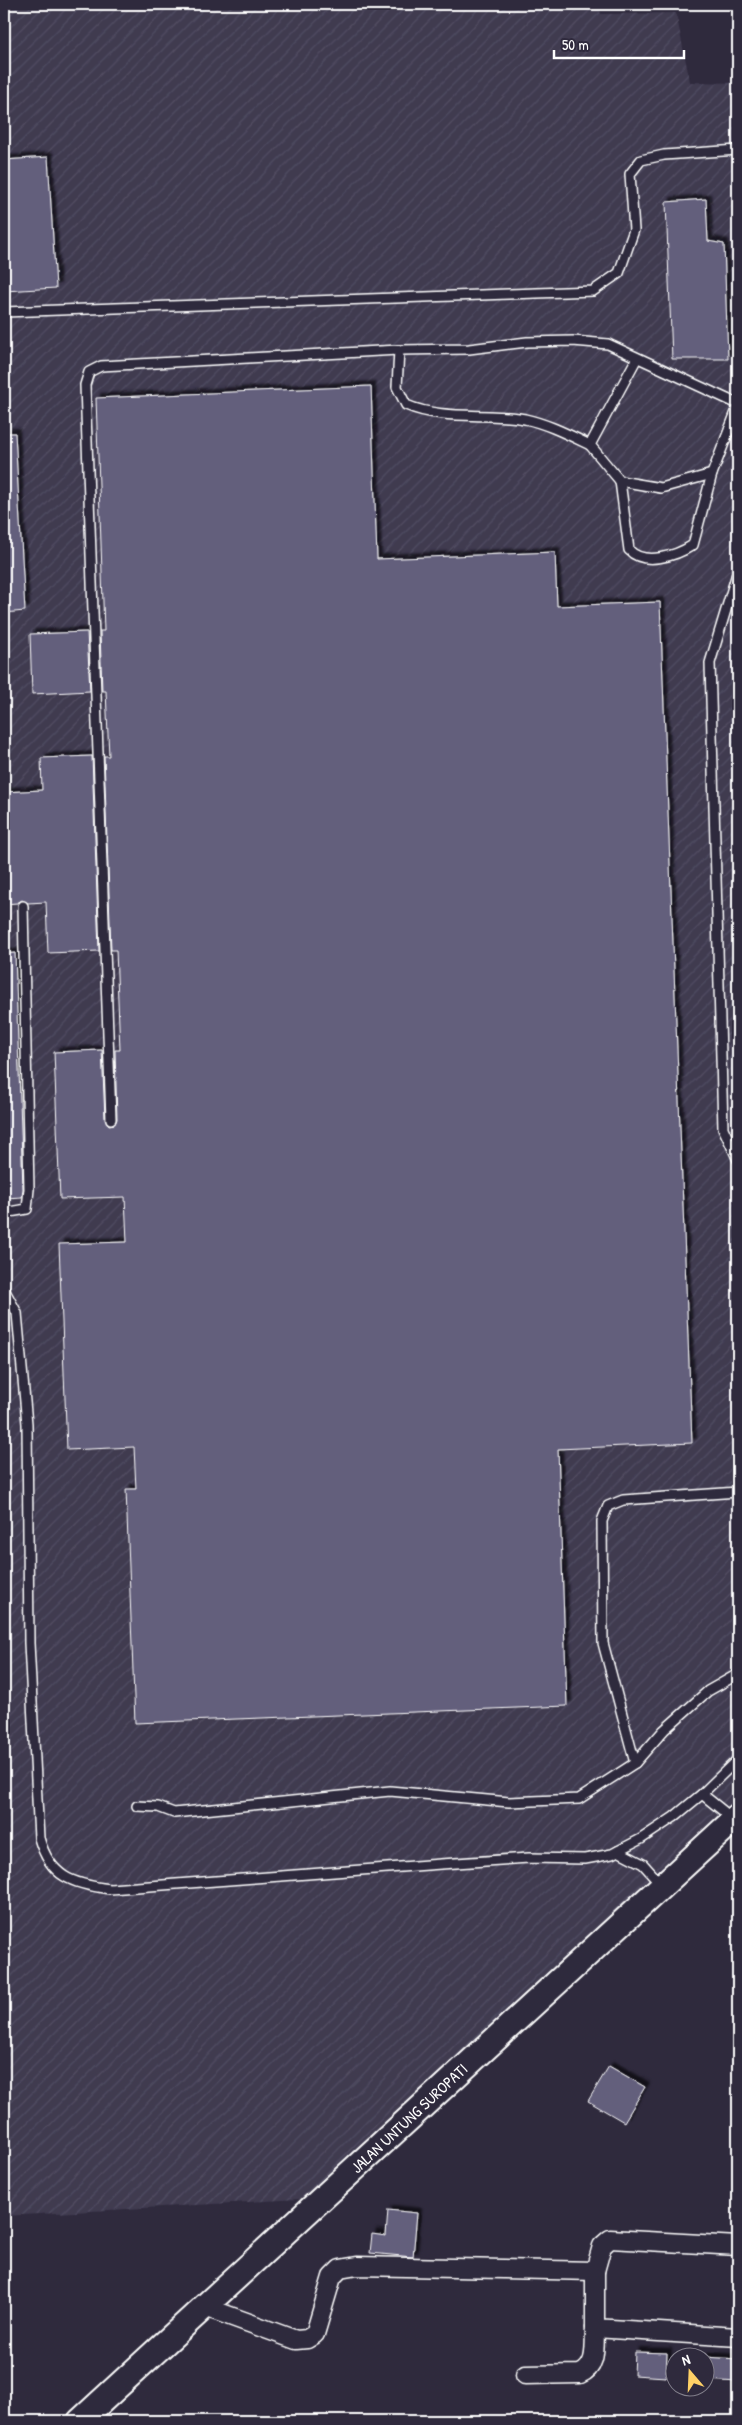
<svg xmlns="http://www.w3.org/2000/svg" width="742" height="2425" font-family="'Patrick Hand',sans-serif">
	<defs>
		<pattern id="industrial-furrows" width="10" height="10" patternUnits="userSpaceOnUse" patternTransform="scale(1.25)"><rect width="10" height="10" fill="#3f3a50"/><path d="M-1 1l2-2M0 10L10 0M9 11l2-2" fill="none" stroke="#524e62"/></pattern>
		<filter id="shadow"><feDropShadow dx="4.5" dy="-4.5" stdDeviation="1" flood-color="#0009"/></filter>
	</defs>
	<rect width="100%" height="100%" fill="#2f2a3d"/>
	<filter id="ink" filterUnits="userSpaceOnUse"><feTurbulence type="fractalNoise" baseFrequency=".02" numOctaves="2"/><feDisplacementMap in="SourceGraphic" scale="10" xChannelSelector="R" yChannelSelector="G"/><feConvolveMatrix kernelMatrix="1 2 1 2 8 2 1 2 1" color-interpolation-filters="sRGB"/></filter>
	<g filter="url(#ink)">
		<polygon fill="url(#industrial-furrows)" points="4,4 598,4 601,14 676,13 690,82 738,83 738,1813 317,2198 4,2216"/>
		<g fill="#635e7c" stroke="#fff" filter="url(#shadow)">
			<polygon points="48,157 56,288 4,291 4,160"/>
			<polygon points="706,199 708,241 724,244 728,359 672,359 666,202"/>
			<polygon points="371,386 377,559 555,552 557,606 660,602 692,1443 558,1449 567,1706 135,1723 126,1489 136,1489 134,1447 67,1450 59,1244 127,1242 125,1197 60,1199 54,1052 102,1050 105,1119 109,1125 115,1124 117,1119 115,1050 120,1050 116,950 111,950 104,756 109,756 106,691 102,691 100,631 104,631 96,398"/>
			<polygon points="4,433 15,433 25,611 4,613"/>
			<polygon points="87,632 90,691 32,694 30,634"/>
			<polygon points="92,756 99,951 48,953 46,902 28,903 22,900 17,903 4,904 4,792 42,790 41,758"/>
			<polygon points="15,953 23,1189 22,1197 4,1198 4,954"/>
			<polygon points="609,2066 645,2087 624,2122 588,2101"/>
			<polygon points="388,2210 417,2213 413,2257 370,2253 372,2234 386,2236"/>
			<polygon points="635,2352 667,2353 666,2377 634,2375"/>
			<polygon points="704,2357 738,2359 738,2382 704,2380"/>
		</g>
		<g fill="none" stroke-linecap="round" stroke-linejoin="round">
			<defs>
				<g id="service">
					<polyline points="4,312 593,291 619,273 634,230 630,174 641,160 664,155 738,150"/>
					<polyline points="637,358 590,445 620,481 661,488 712,474"/>
					<path d="M590 445C569 435 548 424 525 419 486 412 443 421 406 405L397 387 399 350 469 349 527 342 573 341 608 344 738 404"/>
					<path d="M620 481 629 550C644 566 676 556 693 545L712 474 738 407"/>
					<polyline points="738,570 710,663 723,1128 738,1160"/>
					<polyline points="111,1119 85,385 89,372 101,366 399,350"/>
					<polyline points="4,1213 27,1209 29,1189 23,906"/>
					<path d="M4 1289 17 1313 27 1424 29 1643 39 1838C50 1877 72 1884 110 1889L441 1864 529 1858 585 1859 612 1854 641 1839 674 1817 702 1794 738 1759"/>
					<polyline points="635,1763 603,1643 602,1521 608,1506 623,1500 738,1492"/>
					<polyline points="702,1794 733,1819"/>
					<polyline points="137,1806 158,1807 174,1813 390,1791 509,1802 579,1799 635,1763 664,1730 708,1691 738,1674"/>
					<polyline points="618,1851 643,1864 661,1884"/>
				</g>
				<g id="minor">
					<polyline points="595,2271 595,2328 738,2337"/>
					<polyline points="205,2307 296,2340 307,2339 315,2334 332,2277 340,2269 357,2266 595,2271 602,2246 610,2239 738,2246"/>
					<path d="M525 2375 580 2374C598 2367 594 2345 595 2328"/>
				</g>
				<polyline id="secondary" points="80,2421 738,1816"/>
			</defs>
			<use href="#service" stroke="#fff" stroke-width="12"/>
			<use href="#minor" stroke="#fff" stroke-width="21"/>
			<use href="#secondary" stroke="#fff" stroke-width="28"/>
			<use href="#service" stroke="#2f2a3d" stroke-width="9"/>
			<use href="#minor" stroke="#2f2a3d" stroke-width="18"/>
			<use href="#secondary" stroke="#2f2a3d" stroke-width="24"/>
		</g>
	</g>
	<g text-anchor="middle" dominant-baseline="central" stroke-width="4" stroke-linejoin="round" paint-order="stroke">
		<g font-size="16" fill="#fff" stroke="#2f2a3d">
			<text transform="translate(409 2118) rotate(-43)">JALAN UNTUNG SUROPATI</text>
		</g>
	</g>
	<rect width="742" height="2425" fill="none" stroke="#2f2a3d" stroke-width="20"/>
	<rect x="10" y="10" width="722" height="2405" fill="none" stroke="#fff" stroke-width="2" filter="url(#ink)"/>
	<g transform="translate(690 2372) rotate(341)"><circle r="24" fill="#2f2a3d" stroke="#827f8b"/>
	<path d="M0-4L9 19L0 12L-9 19Z" fill="#ffd166"/>
	<text y="-8" font-size="14" font-weight="bold" text-anchor="middle" fill="#ffffff">N</text>
	</g>
	<path d="M554 50v8h130v-8" fill="none" stroke="#ffffff" stroke-width="2.5"/>
	<text x="562" y="50" font-size="15" fill="#ffffff" stroke="#2f2a3d" stroke-width="4" paint-order="stroke">50 m</text>
</svg>
